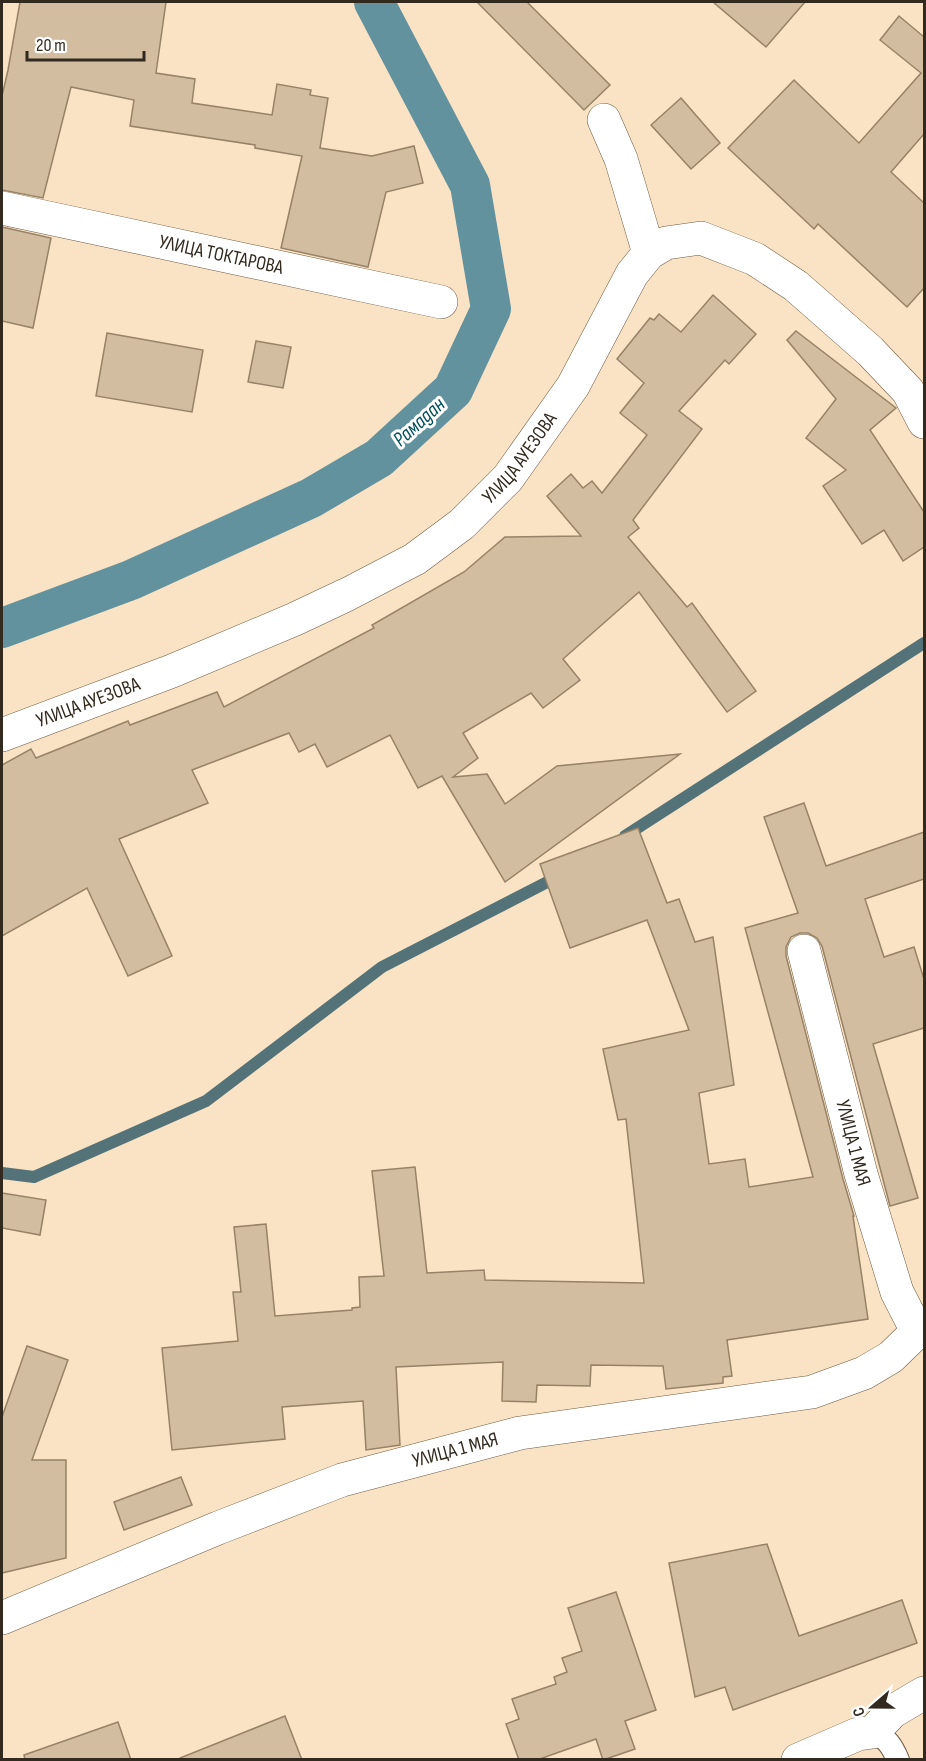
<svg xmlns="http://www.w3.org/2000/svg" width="926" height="1761" font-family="'Sofia Sans Condensed',sans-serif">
	<rect width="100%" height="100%" fill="#fae3c5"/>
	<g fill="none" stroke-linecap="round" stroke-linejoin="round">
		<g stroke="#537378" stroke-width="12">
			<polyline points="625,836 924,643"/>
			<polyline points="2,1173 34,1177 206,1101 382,967 559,876"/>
		</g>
		<polyline stroke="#61929e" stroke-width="40" points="2,628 131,580 311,498 379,458 453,390 491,309 470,185 374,2"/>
	</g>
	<g fill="#d3bda0" stroke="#978267" stroke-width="1.5">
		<polygon points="20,2 166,2 156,73 195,79 192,103 272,115 277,84 311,90 310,95 328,98 320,148 372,156 414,146 423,183 386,192 368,267 281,248 302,156 255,148 255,145 130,126 134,100 71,87 43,198 2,190 2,96 8,70"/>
		<polygon points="477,2 527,2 610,85 584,110"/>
		<polygon points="713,2 805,2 766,47"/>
		<polygon points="899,16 924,37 924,134 891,172 924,203 924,288 907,307 818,224 814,229 728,148 794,80 859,143 921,73 880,40"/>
		<polygon points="681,98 720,143 691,169 651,125"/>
		<polygon points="2,227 51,238 33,328 2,321"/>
		<polygon points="713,295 756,334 729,364 725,360 679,411 702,429 633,520 639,528 628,537 687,607 692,603 756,691 727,712 639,592 563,659 580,680 543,708 531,693 463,733 478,758 453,777 487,774 505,804 557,766 680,754 505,882 442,776 418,788 390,735 327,767 315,744 299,752 289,733 192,770 208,803 119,839 172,956 128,976 87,888 2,936 2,765 31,749 36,758 128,721 130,725 217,692 224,707 374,628 372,625 464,572 505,537 581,536 547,496 571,474 583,488 592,481 602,493 647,435 620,413 644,383 617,359 650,318 654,320 659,314 681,332"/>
		<polygon points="796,331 896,408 870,430 924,512 924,547 903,561 884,530 862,544 823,486 846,470 806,438 836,399 787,340"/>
		<polygon points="107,333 203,350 192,412 96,396"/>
		<polygon points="256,341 291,347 283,388 248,382"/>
		<polygon points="804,803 826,866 924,832 924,879 865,899 884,957 914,947 924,979 924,1028 873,1044 918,1198 890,1206 822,946 817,938 808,933 800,933 791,937 786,947 786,956 843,1179 854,1216 853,1216 868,1319 727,1340 732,1376 723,1377 723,1383 666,1389 663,1366 591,1365 590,1386 537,1385 536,1402 502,1401 503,1362 396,1367 400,1445 366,1450 363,1401 282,1407 285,1439 172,1450 162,1348 238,1341 233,1292 241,1292 234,1227 266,1224 275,1316 352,1310 352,1308 360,1307 359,1277 384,1276 372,1171 415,1167 427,1273 484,1270 485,1280 644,1283 626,1119 618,1120 603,1049 689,1030 647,920 570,948 540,864 638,828 667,903 679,899 695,942 713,937 734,1085 699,1093 709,1164 745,1159 749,1187 813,1177 745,928 798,913 764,817"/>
		<polygon points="2,1193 46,1200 40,1235 2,1228"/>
		<polygon points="27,1346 68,1360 32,1460 66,1460 66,1558 2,1573 2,1417"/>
		<polygon points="181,1477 192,1505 124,1530 114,1502"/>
		<polygon points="767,1544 799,1636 902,1600 917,1643 733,1710 725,1687 695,1697 669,1563"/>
		<polygon points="616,1592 656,1710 625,1721 635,1749 603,1760 596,1739 537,1760 519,1760 506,1724 519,1719 512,1699 556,1684 554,1677 567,1672 562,1658 582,1651 568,1608"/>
		<polygon points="285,1716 302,1760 180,1760 180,1758"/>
		<polygon points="118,1722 131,1760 25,1760 24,1755"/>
	</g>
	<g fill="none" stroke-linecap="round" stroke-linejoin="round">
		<defs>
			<path id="lane" d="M873 1732C887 1738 892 1746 898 1760"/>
			<g id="street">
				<polyline points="604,120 621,159 649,253"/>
				<path id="s1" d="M2 208 441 302"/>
				<path id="s2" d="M2 735 172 671 295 619 348 594 415 559 462 524 508 478 573 386 632 274 649 253 666 243 701 238 755 259 796 286 870 351 908 391 924 422"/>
				<path id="s3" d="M804 951 861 1174 897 1292 917 1331"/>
				<path id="s4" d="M2 1618 218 1528 342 1480 520 1433 812 1392 864 1373 891 1357 924 1325"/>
				<polyline points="798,1760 858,1734 873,1732 892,1712 924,1693"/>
			</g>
		</defs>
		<use href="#lane" stroke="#6e5a40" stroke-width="24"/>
		<use href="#street" stroke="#6e5a40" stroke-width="34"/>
		<use href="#lane" stroke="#fff" stroke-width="22"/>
		<use href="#street" stroke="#fff" stroke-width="33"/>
	</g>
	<g text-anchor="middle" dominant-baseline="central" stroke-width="6" stroke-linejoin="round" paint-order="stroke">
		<g font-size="20" fill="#332a1f" stroke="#fff">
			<text stroke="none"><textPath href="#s1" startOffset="224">УЛИЦА ТОКТАРОВА</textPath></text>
			<text stroke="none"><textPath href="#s2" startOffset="596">УЛИЦА АУЕЗОВА</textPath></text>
			<text stroke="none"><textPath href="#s2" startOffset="92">УЛИЦА АУЕЗОВА</textPath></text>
			<text stroke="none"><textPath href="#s3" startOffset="198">УЛИЦА 1 МАЯ</textPath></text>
			<text stroke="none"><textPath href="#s4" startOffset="484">УЛИЦА 1 МАЯ</textPath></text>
		</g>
		<g font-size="21" font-style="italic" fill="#044f5d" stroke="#fff">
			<text transform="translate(419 422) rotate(-42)">Рамадан</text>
		</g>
	</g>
	<rect width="926" height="1761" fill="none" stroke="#332a1f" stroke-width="6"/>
	<g transform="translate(872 1707) rotate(250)" stroke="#ffffff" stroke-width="4.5" paint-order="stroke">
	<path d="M0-4.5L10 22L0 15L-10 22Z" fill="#332a1f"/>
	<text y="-9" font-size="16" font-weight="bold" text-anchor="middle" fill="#332a1f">С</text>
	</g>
	<path d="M27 51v9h117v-9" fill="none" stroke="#332a1f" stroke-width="3"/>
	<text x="36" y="51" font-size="18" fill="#332a1f" stroke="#ffffff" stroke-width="4.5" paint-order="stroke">20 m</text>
</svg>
